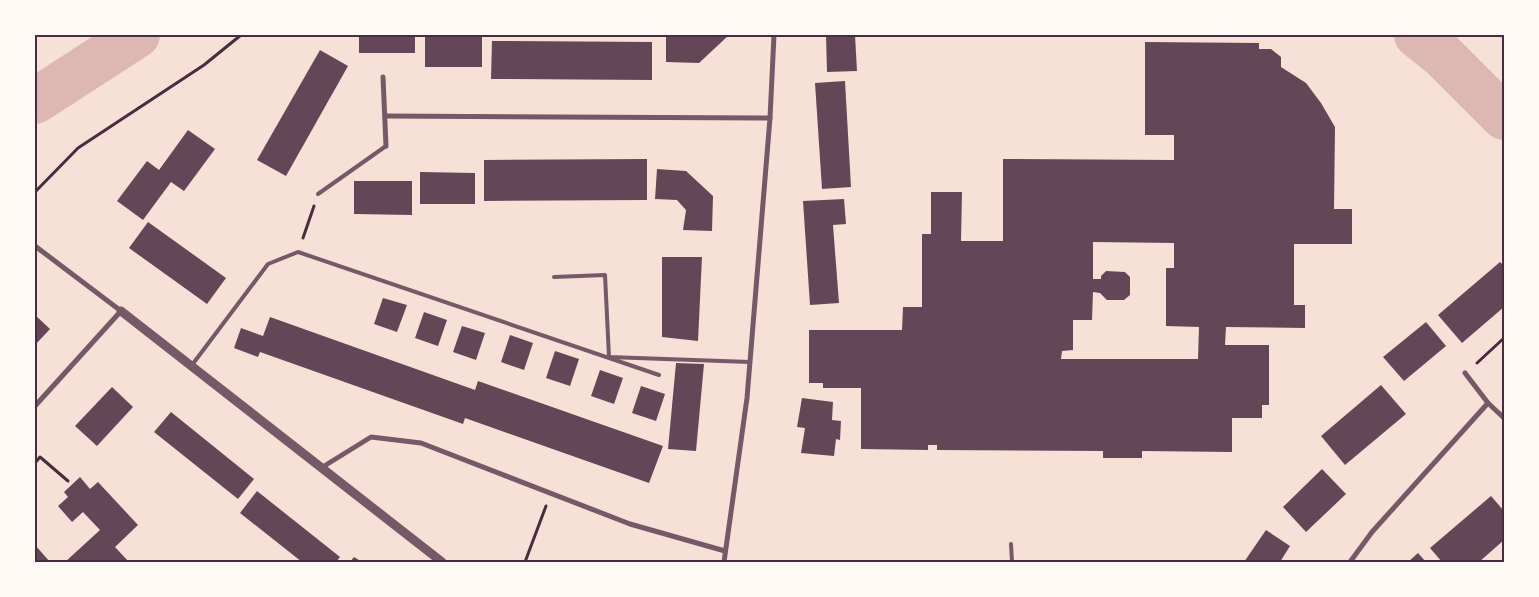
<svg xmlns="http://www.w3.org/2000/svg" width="1539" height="597" font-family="'DejaVu Sans',sans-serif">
	<rect width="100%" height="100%" fill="#f7e1d7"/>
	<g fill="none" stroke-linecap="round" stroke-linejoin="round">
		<g stroke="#dcb8b0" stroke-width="46">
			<polyline points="1417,35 1442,55 1504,117"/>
			<polyline points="35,101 137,35"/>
		</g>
	</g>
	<g fill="#644757" fill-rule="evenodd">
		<rect x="359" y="35" width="56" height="18"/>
		<rect x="425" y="35" width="57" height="32"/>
		<polygon points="666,35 729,35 699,63 666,62"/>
		<polygon points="826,35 855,35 857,71 827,72"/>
		<polygon points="492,41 652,42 652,80 491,79"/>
		<path d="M1145 42 1259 43V49H1271L1281 57V67L1306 83 1321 103 1335 127 1334 209H1352V244H1294V305H1305V328L1226 327 1225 345H1269V405H1262V418H1232V452L1142 451V458H1103V451L937 450V445H928V450L861 449V388H823V383H809V330H902L903 307H922V234H931V192H962L961 241H1003V159L1174 160V135H1145ZM1093 242 1174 243V268H1166V326L1199 327 1198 359H1061L1062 351 1073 350V320H1092L1093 292 1100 293 1107 300H1124L1130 295V277L1125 272 1106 271 1101 276V279H1093Z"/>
		<polygon points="320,50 348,66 286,176 257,160"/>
		<polygon points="845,81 851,187 822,189 815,83"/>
		<polygon points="188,130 215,149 184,191 171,182 143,220 117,201 147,161 159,170"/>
		<polygon points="647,159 647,200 484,201 484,160"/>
		<polygon points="657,169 686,171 713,196 712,231 683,230 686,210 677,200 655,199"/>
		<polygon points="420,172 475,173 475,204 420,204"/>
		<polygon points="354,181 412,181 412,215 354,214"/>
		<polygon points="844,199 846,224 833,225 839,303 810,305 803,201"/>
		<polygon points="148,222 226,278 207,304 129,248"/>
		<polygon points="662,257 702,257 698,341 662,337"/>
		<polygon points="1500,262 1504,266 1504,307 1462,343 1438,315"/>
		<polygon points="383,298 407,305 397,332 374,324"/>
		<polygon points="424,312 447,320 438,346 415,338"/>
		<polygon points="35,315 50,329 35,345"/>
		<polygon points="270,317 475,390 478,381 663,446 649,483 465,418 463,424 260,352 258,357 234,348 241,328 263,336"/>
		<polygon points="1426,322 1446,346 1404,381 1383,357"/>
		<polygon points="462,326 485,333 476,360 453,352"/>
		<polygon points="510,335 533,343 524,370 501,362"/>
		<polygon points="555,351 579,359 570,386 546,378"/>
		<polygon points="676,363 704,364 696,451 668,449"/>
		<polygon points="600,370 623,378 614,404 591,396"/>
		<polygon points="1381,385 1406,414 1345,465 1321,436"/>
		<polygon points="641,386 665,394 656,421 632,413"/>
		<polygon points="112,387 133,407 97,446 75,426"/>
		<polygon points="802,398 833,402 832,420 841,421 840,440 836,439 834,456 801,453 805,428 797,427"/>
		<polygon points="171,412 254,479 238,499 154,432"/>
		<polygon points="1322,469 1346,494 1306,532 1283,507"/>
		<polygon points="80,477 90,489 98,482 138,525 115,547 129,562 65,562 100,530 83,512 72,522 58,506 68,497 64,492"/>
		<polygon points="257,491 340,557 336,562 302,562 240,513"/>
		<polygon points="1491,496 1504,511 1504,540 1479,562 1442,562 1430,548"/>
		<polygon points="1266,530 1290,546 1280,562 1244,562"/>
		<polygon points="35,545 50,562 35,562"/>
		<polygon points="1418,553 1426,562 1408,562"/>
		<polygon points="354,557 362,562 350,562"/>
	</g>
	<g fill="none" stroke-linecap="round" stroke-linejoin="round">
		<g stroke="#4a2c40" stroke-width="3">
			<polyline points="35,192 78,148 204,65 241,35"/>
			<polyline points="303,238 314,206"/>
			<polyline points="1477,363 1504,338"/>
			<polyline points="35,463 40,457 68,481"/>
			<polyline points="525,562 546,506"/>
		</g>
		<g stroke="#755966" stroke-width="4">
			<polyline points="318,194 386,146"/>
			<polyline points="554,277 605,275 609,357 750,362"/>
			<polyline points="192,365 268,264 298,252 659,375"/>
			<polyline points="1011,544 1012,562"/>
		</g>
		<g stroke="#755966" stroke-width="5">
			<polyline points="383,77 386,146"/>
			<polyline points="386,116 770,118"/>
			<polyline points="35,246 121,311 35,406"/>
			<polyline points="1465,373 1488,403 1504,418"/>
			<polyline points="321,468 371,437 421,443 630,524 725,551"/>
			<polyline points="724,562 747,398 770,118 774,35"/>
			<polyline points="1350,562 1372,532 1488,403"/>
		</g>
		<polyline stroke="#755966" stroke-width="9" points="121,311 442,562"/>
	</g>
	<rect width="1539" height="597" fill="none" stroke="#fffaf5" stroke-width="72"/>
	<rect x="36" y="36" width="1467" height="525" fill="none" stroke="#4a2c40" stroke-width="2"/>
</svg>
